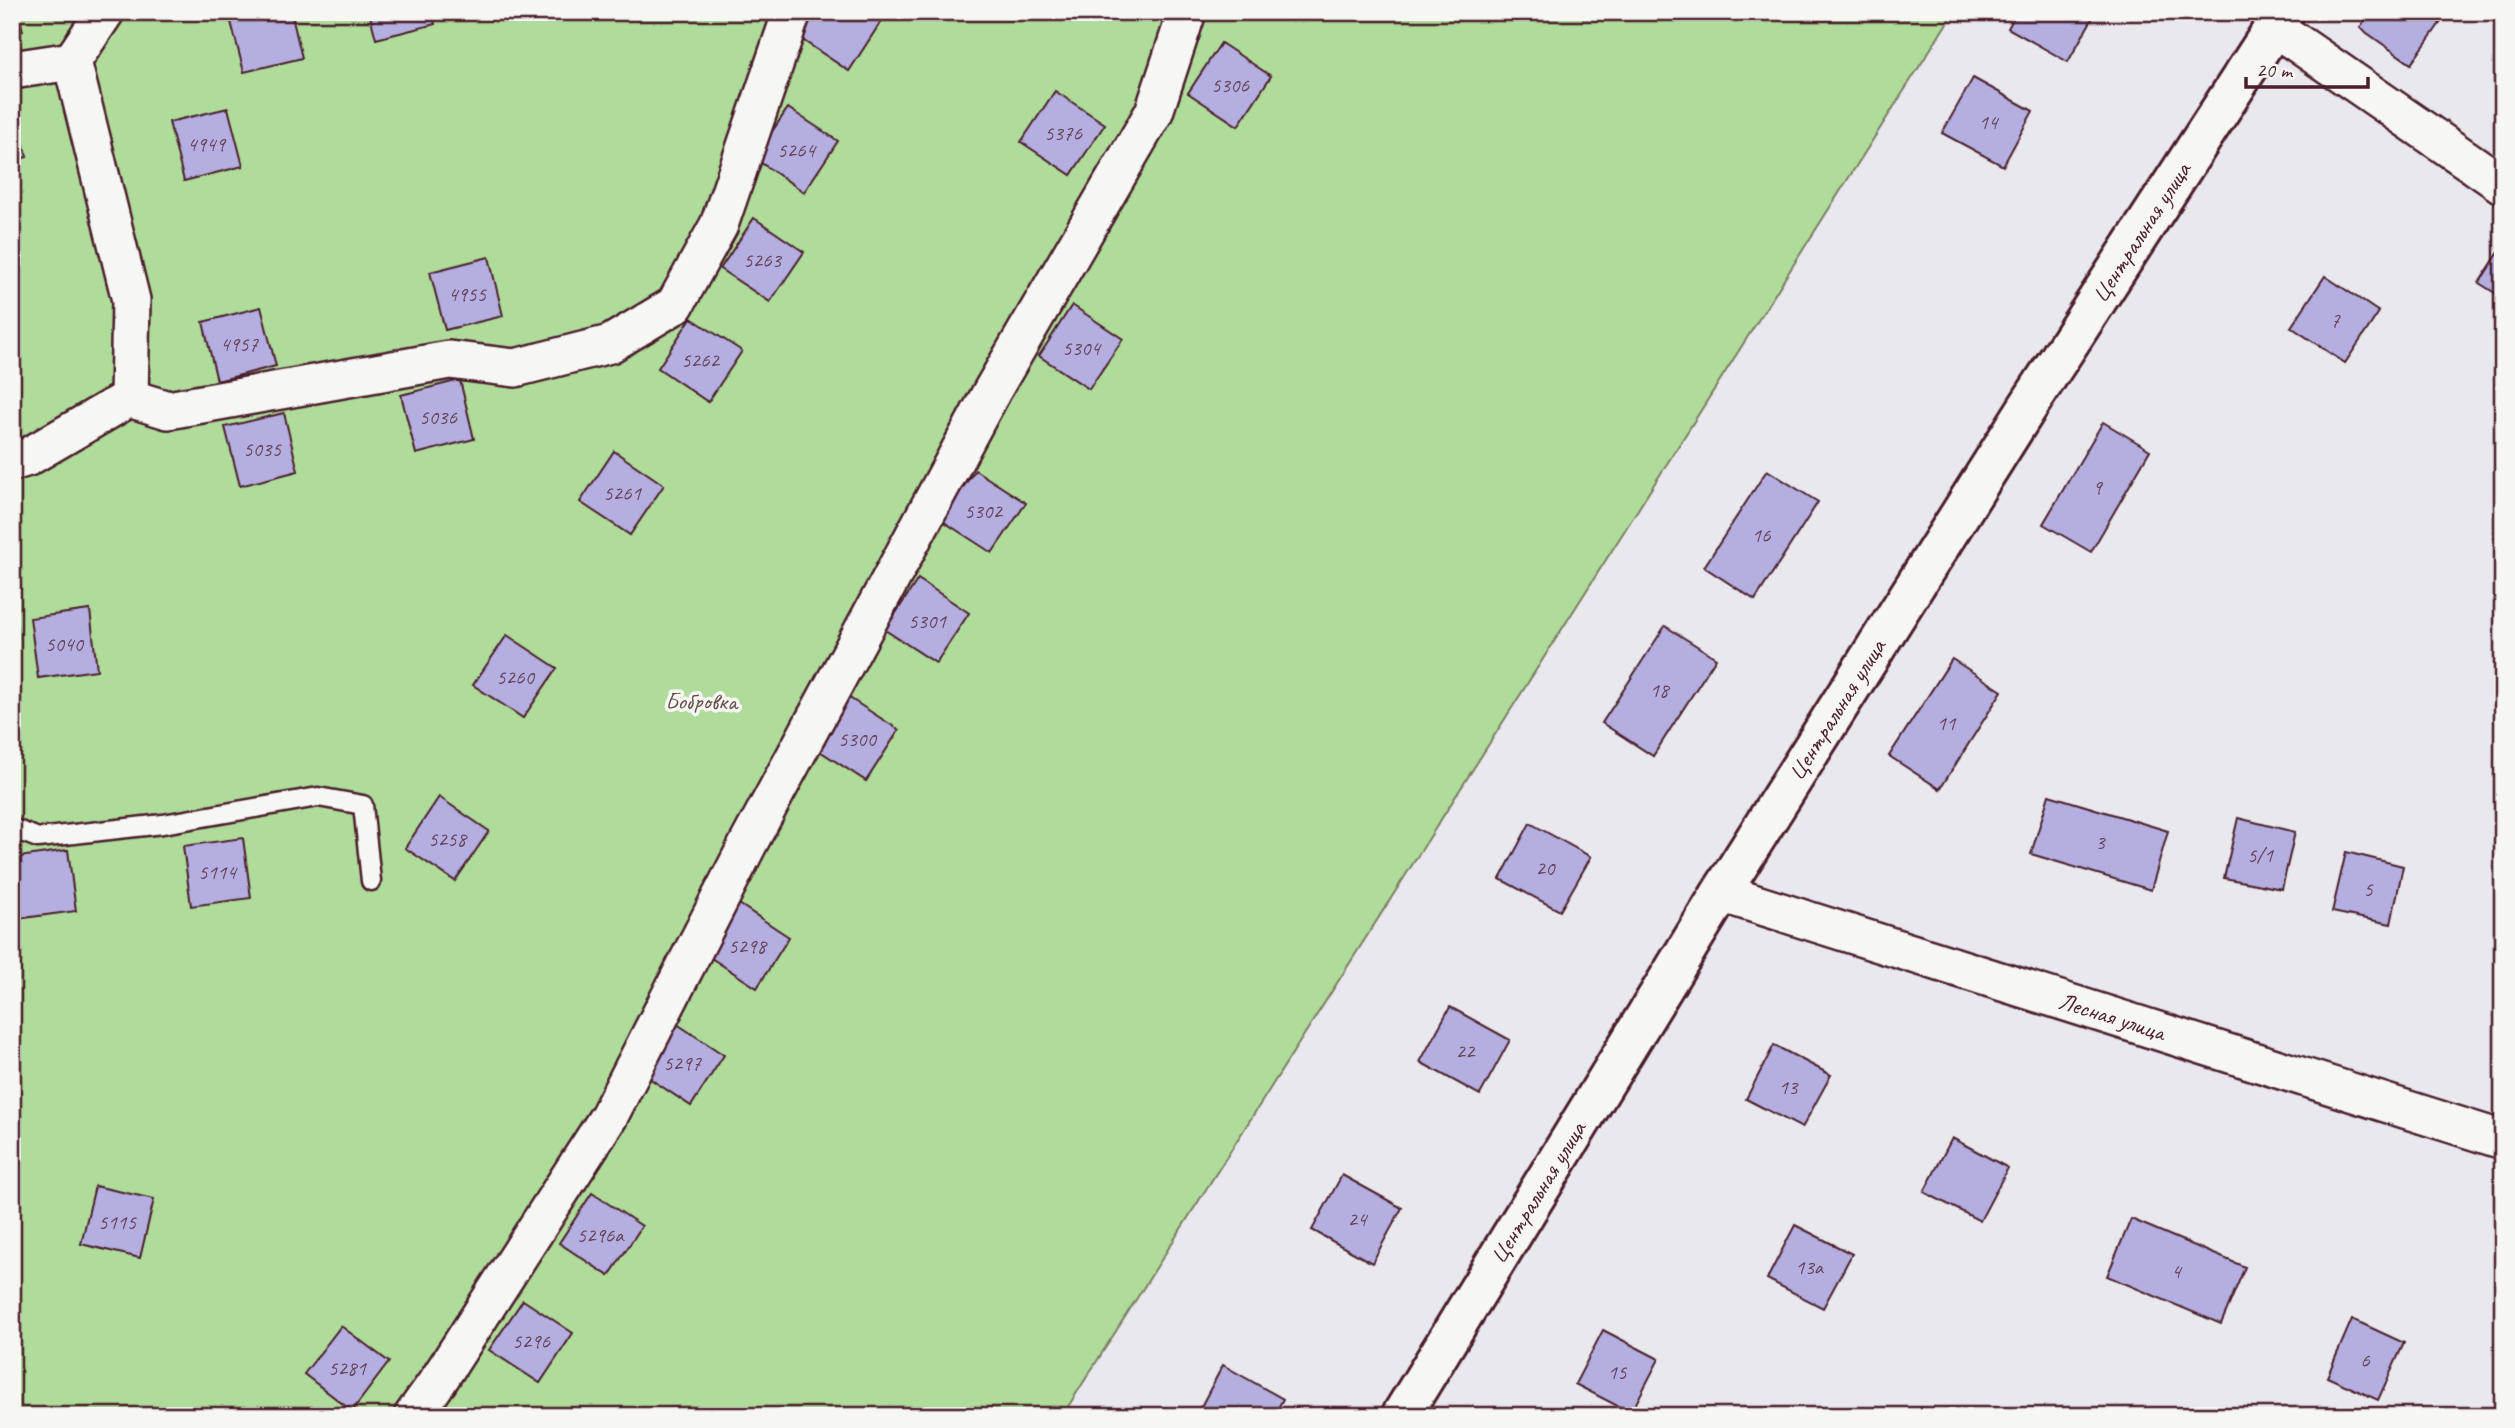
<svg xmlns="http://www.w3.org/2000/svg" width="2515" height="1428" font-family="Caveat,sans-serif">
	<rect width="100%" height="100%" fill="#e9e8ee"/>
	<filter id="ink" filterUnits="userSpaceOnUse"><feTurbulence type="fractalNoise" baseFrequency=".0143" numOctaves="2"/><feDisplacementMap in="SourceGraphic" scale="14" xChannelSelector="R" yChannelSelector="G"/><feConvolveMatrix kernelMatrix="1 2 1 2 8 2 1 2 1" color-interpolation-filters="sRGB"/></filter>
	<g filter="url(#ink)">
		<polygon fill="#afdc9a" stroke="#7c7e62" stroke-width="2" points="12,12 1954,12 1062,1416 12,1416"/>
		<g fill="#b4afe0" stroke="#4a1f2b" stroke-width="2">
			<polygon points="12,12 18,12 23,31 12,34"/>
			<polygon points="234,12 291,12 302,58 244,72 229,14"/>
			<polygon points="369,12 432,12 435,24 376,39"/>
			<polygon points="815,12 870,12 882,20 849,71 798,37"/>
			<polygon points="2017,12 2096,12 2068,62 2008,28"/>
			<polygon points="2371,12 2433,12 2443,19 2411,64 2360,28"/>
			<polygon points="1221,43 1271,76 1238,126 1188,93"/>
			<polygon points="1973,78 2033,111 2003,166 1942,133"/>
			<polygon points="1055,91 1105,124 1071,175 1021,142"/>
			<polygon points="12,101 27,157 12,161"/>
			<polygon points="228,108 243,166 184,181 169,122"/>
			<polygon points="788,108 838,141 804,192 754,158"/>
			<polygon points="754,218 804,252 770,302 720,269"/>
			<polygon points="2503,246 2503,298 2479,283"/>
			<polygon points="489,257 503,316 445,330 430,272"/>
			<polygon points="2325,276 2379,312 2345,363 2291,327"/>
			<polygon points="1072,305 1123,339 1089,389 1039,356"/>
			<polygon points="261,307 276,366 217,381 203,322"/>
			<polygon points="691,318 742,351 708,402 658,368"/>
			<polygon points="460,380 474,439 416,454 401,395"/>
			<polygon points="284,413 298,471 240,486 225,427"/>
			<polygon points="2103,422 2150,450 2091,552 2043,524"/>
			<polygon points="614,451 664,485 630,535 580,502"/>
			<polygon points="975,470 1026,503 992,553 941,520"/>
			<polygon points="1767,470 1818,502 1755,600 1704,567"/>
			<polygon points="918,579 969,613 936,663 885,630"/>
			<polygon points="90,610 97,670 38,678 30,618"/>
			<polygon points="1665,626 1716,658 1653,756 1602,723"/>
			<polygon points="507,635 557,668 523,718 473,685"/>
			<polygon points="1952,659 2002,691 1940,789 1889,756"/>
			<polygon points="848,697 899,730 866,781 815,748"/>
			<polygon points="2049,795 2168,831 2151,890 2031,854"/>
			<polygon points="439,797 489,831 455,881 405,848"/>
			<polygon points="2238,818 2295,832 2282,889 2224,878"/>
			<polygon points="1530,823 1591,857 1560,911 1500,879"/>
			<polygon points="243,838 251,898 191,906 183,846"/>
			<polygon points="68,850 76,911 16,919 12,858"/>
			<polygon points="2346,852 2403,866 2391,924 2332,912"/>
			<polygon points="739,904 789,937 757,988 705,954"/>
			<polygon points="1450,1007 1510,1040 1480,1095 1420,1062"/>
			<polygon points="674,1022 724,1055 691,1106 640,1072"/>
			<polygon points="1774,1045 1831,1075 1802,1128 1746,1099"/>
			<polygon points="1952,1138 2008,1168 1980,1221 1924,1192"/>
			<polygon points="1342,1175 1402,1208 1372,1263 1312,1230"/>
			<polygon points="95,1186 154,1199 140,1258 81,1244"/>
			<polygon points="592,1193 642,1226 609,1276 559,1243"/>
			<polygon points="2131,1219 2245,1267 2221,1324 2107,1276"/>
			<polygon points="1795,1225 1852,1254 1823,1308 1767,1279"/>
			<polygon points="523,1300 573,1333 540,1383 489,1350"/>
			<polygon points="2352,1319 2404,1343 2378,1400 2327,1377"/>
			<polygon points="341,1326 389,1362 352,1411 304,1374"/>
			<polygon points="1603,1330 1659,1359 1631,1413 1575,1384"/>
			<polygon points="1223,1365 1283,1399 1274,1416 1196,1416"/>
		</g>
		<g fill="none" stroke-linecap="round" stroke-linejoin="round">
			<defs>
				<polyline id="lane" points="12,828 38,838 163,824 318,797 363,805 371,881"/>
				<g id="street">
					<polyline points="2274,27 2503,185"/>
					<polyline points="12,70 72,61"/>
					<polyline points="129,398 168,410 449,360 515,368 610,344 675,305 719,225 792,12"/>
					<polyline points="12,462 28,457 129,398 131,300 72,61 105,12"/>
					<path id="s1" d="M1721 893 2503 1140"/>
					<polyline points="413,1416 438,1381 609,1116 748,844 992,391 1154,112 1187,12"/>
				</g>
				<g id="secondary">
					<path id="s2" d="M1401 1416 1721 893 2027 408 2284 12"/>
				</g>
			</defs>
			<use href="#lane" stroke="#4a1f2b" stroke-width="23"/>
			<use href="#street" stroke="#4a1f2b" stroke-width="42"/>
			<use href="#secondary" stroke="#4a1f2b" stroke-width="44"/>
			<use href="#lane" stroke="#f6f6f2" stroke-width="18"/>
			<use href="#street" stroke="#f6f6f2" stroke-width="37"/>
			<use href="#secondary" stroke="#f6f6f2" stroke-width="38"/>
		</g>
	</g>
	<g text-anchor="middle" dominant-baseline="central" stroke-width="7" stroke-linejoin="round" paint-order="stroke">
		<g font-size="21" fill="#644358">
			<text x="1230" y="85">5306</text>
			<text x="1988" y="122">14</text>
			<text x="1063" y="133">5376</text>
			<text x="206" y="144">4949</text>
			<text x="796" y="150">5264</text>
			<text x="762" y="260">5263</text>
			<text x="467" y="294">4955</text>
			<text x="2335" y="320">7</text>
			<text x="239" y="344">4957</text>
			<text x="1081" y="348">5304</text>
			<text x="700" y="360">5262</text>
			<text x="438" y="417">5036</text>
			<text x="262" y="449">5035</text>
			<text x="2097" y="487">9</text>
			<text x="622" y="493">5261</text>
			<text x="983" y="511">5302</text>
			<text x="1761" y="535">16</text>
			<text x="927" y="621">5301</text>
			<text x="64" y="644">5040</text>
			<text x="515" y="677">5260</text>
			<text x="1659" y="690">18</text>
			<text x="1946" y="723">11</text>
			<text x="857" y="739">5300</text>
			<text x="447" y="839">5258</text>
			<text x="2100" y="842">3</text>
			<text x="2260" y="855">5/1</text>
			<text x="1545" y="868">20</text>
			<text x="217" y="872">5114</text>
			<text x="2368" y="889">5</text>
			<text x="747" y="946">5298</text>
			<text x="1465" y="1051">22</text>
			<text x="682" y="1063">5297</text>
			<text x="1788" y="1087">13</text>
			<text x="1357" y="1219">24</text>
			<text x="117" y="1222">5115</text>
			<text x="600" y="1235">5296а</text>
			<text x="1809" y="1267">13а</text>
			<text x="2176" y="1271">4</text>
			<text x="531" y="1341">5296</text>
			<text x="2365" y="1360">6</text>
			<text x="347" y="1368">5281</text>
			<text x="1617" y="1372">15</text>
		</g>
		<g font-size="24" fill="#4a1f2b" stroke="#f6f6f2">
			<text stroke="none"><textPath href="#s2" startOffset="1396">Центральная улица</textPath></text>
			<text stroke="none"><textPath href="#s2" startOffset="830">Центральная улица</textPath></text>
			<text stroke="none"><textPath href="#s1" startOffset="410">Лесная улица</textPath></text>
			<text stroke="none"><textPath href="#s2" startOffset="262">Центральная улица</textPath></text>
		</g>
		<g font-size="24" fill="#634e47" stroke="#f6f6f2">
			<text x="701" y="701">Бобровка</text>
		</g>
	</g>
	<rect width="2515" height="1428" fill="none" stroke="#f6f6f2" stroke-width="42"/>
	<rect x="21" y="21" width="2473" height="1386" fill="none" stroke="#4a1f2b" stroke-width="2.5" filter="url(#ink)"/>
	<path d="M2246 77v10h122v-10" fill="none" stroke="#4a1f2b" stroke-width="3.5"/>
	<text x="2256" y="77" font-size="21" fill="#4a1f2b" stroke="#f6f6f2" stroke-width="5" paint-order="stroke">20 m</text>
</svg>
